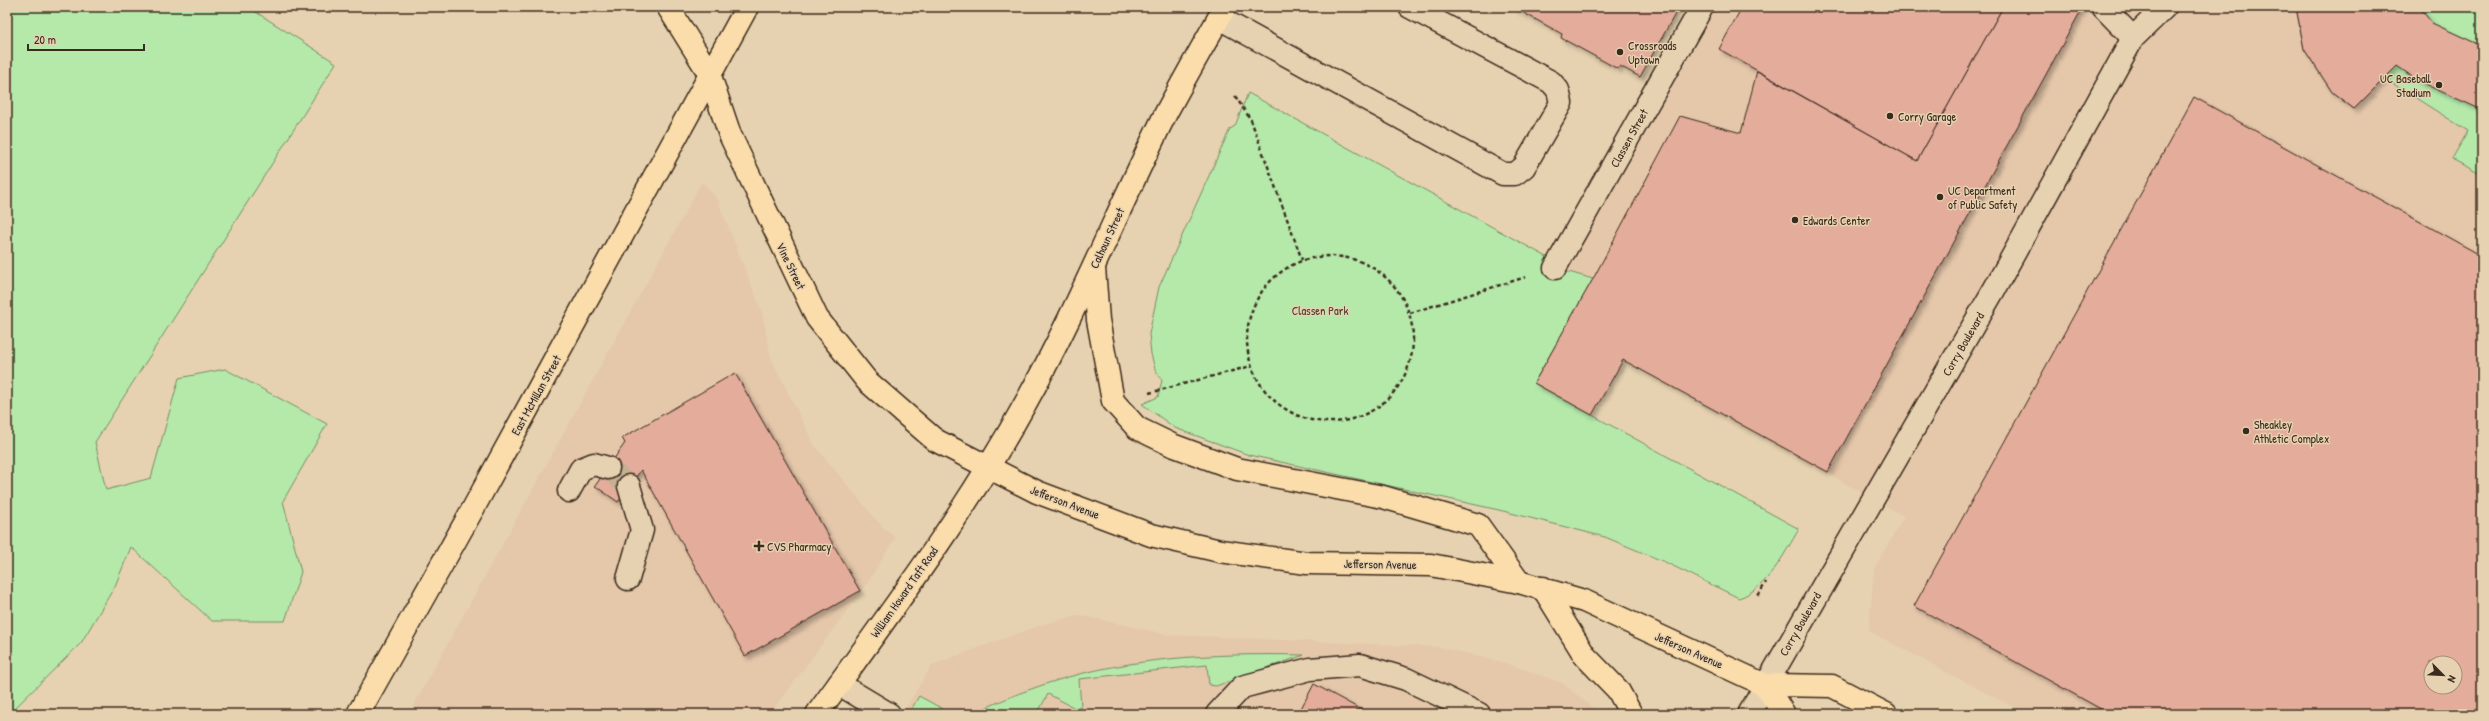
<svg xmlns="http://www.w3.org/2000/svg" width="2489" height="721" font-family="'Patrick Hand',sans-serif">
	<defs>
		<filter id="shadow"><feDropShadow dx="3.5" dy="3.5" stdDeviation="2" flood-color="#0004"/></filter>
	</defs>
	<rect width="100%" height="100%" fill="#e6d2b0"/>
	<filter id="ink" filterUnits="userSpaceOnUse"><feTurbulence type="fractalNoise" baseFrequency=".025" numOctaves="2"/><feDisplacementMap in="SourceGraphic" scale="8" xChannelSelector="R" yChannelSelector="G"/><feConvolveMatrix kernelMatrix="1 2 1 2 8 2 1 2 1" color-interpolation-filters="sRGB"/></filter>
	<g filter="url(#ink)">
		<g fill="#e5c7aa" fill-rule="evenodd">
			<path d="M1702 7H2482V714H2026L1869 631 1874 569 1904 516 1623 360 1592 415 1534 383 1593 279 1555 268ZM2431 663H2455V687H2431Z"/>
			<polygon points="702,182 717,199 762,312 771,358 814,445 876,520 895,538 866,585 770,714 409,714"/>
			<polygon points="1079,615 1169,635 1439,647 1505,663 1562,683 1601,714 902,714 932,665 1041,625"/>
		</g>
		<g fill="#b4e9aa" stroke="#788a64">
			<polygon points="7,7 248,7 336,63 95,442 106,490 151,478 179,378 225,369 327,424 283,501 301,572 285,621 212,621 131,547 115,586 81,643 9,714 7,714"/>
			<polygon points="2296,7 2482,7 2482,175 2452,159 2468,131 2384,78 2354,109 2332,92 2304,49"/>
			<path d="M1248 93 1556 262 1555 268 1593 279 1534 383 1799 529C1784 554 1768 588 1739 598L1665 562 1605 537 1499 510 1249 455 1175 428 1142 404 1158 397 1162 380 1155 369 1151 354 1149 334 1159 287 1230 129 1235 126Z"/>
			<path d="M1304 655 1216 686 1209 685 1207 665 1079 679 1081 707 1075 708 1048 694 1037 714H972C992 705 1013 695 1034 688 1119 657 1214 653 1304 655Z"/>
			<polygon points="919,696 952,714 909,713"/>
		</g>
		<g fill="#e3ac9b" stroke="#3b2a1e" fill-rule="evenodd" filter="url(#shadow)">
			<polygon points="1513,7 1679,7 1640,77 1620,66 1618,69 1561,38 1562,34"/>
			<polygon points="1742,7 2003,7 1917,161 1719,49"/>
			<polygon points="2003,7 2083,7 1828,472 1623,360 1592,415 1534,383 1593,279 1680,116 1741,133 1757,71 1917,161"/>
			<polygon points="2296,7 2419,7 2432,23 2482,46 2482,110 2420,82 2397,66 2354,109 2332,92 2304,49"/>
			<path d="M2194 97 2482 256V714H2110L1914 606ZM2431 663H2455V687H2431Z"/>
			<polygon points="735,373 860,591 745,656 641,470 618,502 595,486 625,443 622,438"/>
			<polygon points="1314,684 1369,714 1298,714"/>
		</g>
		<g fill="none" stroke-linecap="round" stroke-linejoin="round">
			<polyline stroke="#c4b093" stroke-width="22" stroke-dasharray="22 11" stroke-linecap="butt" points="608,468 629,486"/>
			<defs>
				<g id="minor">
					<polyline points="2103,7 2133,38"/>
					<polyline points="1219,18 1503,174 1515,174 1524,167 1561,103 1558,90 1551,82 1410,7"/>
					<polyline points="1555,268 1702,7"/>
					<polyline points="569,491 581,469 594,464 608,468"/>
					<polyline points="628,579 642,530 629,486"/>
					<polyline points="839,684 889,714"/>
					<polyline points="1217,714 1242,687 1310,669 1360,665 1406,679 1479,714"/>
					<polyline points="1749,714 1995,288 2133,38 2165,7"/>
				</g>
				<g id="major">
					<polyline points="668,7 709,73 730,135 817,318 867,381 935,440 1037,492 1151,535 1220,551 1307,563 1431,565 1519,582 1584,601 1765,685 1832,686 1886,714"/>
					<polyline points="1094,268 1098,320 1113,401 1137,428 1172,445 1237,469 1383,497 1478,525 1519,582"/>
					<polyline points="1543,588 1585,656 1618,690 1631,714"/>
					<polyline points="1765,685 1784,714"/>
					<polyline points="358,714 474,507 747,7"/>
					<path d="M817 714C890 613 965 513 1025 404 1078 309 1118 208 1167 111 1186 76 1205 42 1225 7"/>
				</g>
			</defs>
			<use href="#minor" stroke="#3b2a1e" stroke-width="25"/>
			<use href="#major" stroke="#3b2a1e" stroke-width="25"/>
			<g stroke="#3b2a1e" stroke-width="2.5" stroke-dasharray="4 3" stroke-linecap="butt">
				<polyline points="1235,96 1251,120 1302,260"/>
				<circle cx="1330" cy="339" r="83"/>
				<polyline points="1410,313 1526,277"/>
				<polyline points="1149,393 1251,366"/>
				<polyline points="1758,596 1766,582"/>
				<polyline points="1688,714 1689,711"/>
			</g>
			<use href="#minor" stroke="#e6d2b0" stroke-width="22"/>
			<use href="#major" stroke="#fbddab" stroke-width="22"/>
		</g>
	</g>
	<g fill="#3b2a1e" stroke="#e6d2b0" stroke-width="1.5">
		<circle cx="1620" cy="52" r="4"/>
		<circle cx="2439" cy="85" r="4"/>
		<circle cx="1890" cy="116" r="4"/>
		<circle cx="1940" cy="197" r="4"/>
		<circle cx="1795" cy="220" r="4"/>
		<circle cx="2246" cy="431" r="4"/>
		<path d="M757 540h4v4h4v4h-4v4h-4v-4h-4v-4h4z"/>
	</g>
	<g text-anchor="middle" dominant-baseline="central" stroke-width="3" stroke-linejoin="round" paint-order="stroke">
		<g font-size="12" fill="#3b2a1e" stroke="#e6d2b0" text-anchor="start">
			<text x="1628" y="45">Crossroads<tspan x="1628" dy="14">Uptown</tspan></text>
			<text x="2431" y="78" text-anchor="end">UC Baseball<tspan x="2431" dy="14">Stadium</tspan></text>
			<text x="1898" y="116">Corry Garage</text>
			<text x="1948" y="190">UC Department<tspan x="1948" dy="14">of Public Safety</tspan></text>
			<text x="1803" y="220">Edwards Center</text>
			<text x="2254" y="424">Sheakley<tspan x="2254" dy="14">Athletic Complex</tspan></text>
			<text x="767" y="546">CVS Pharmacy</text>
		</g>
		<g font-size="12" fill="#3b2a1e" stroke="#e6d2b0">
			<text transform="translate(1629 138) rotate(-61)">Classen Street</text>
			<text transform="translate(1107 238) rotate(-65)">Calhoun Street</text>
			<text transform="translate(791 266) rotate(64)">Vine Street</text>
			<text transform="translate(1963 344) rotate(-60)">Corry Boulevard</text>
			<text transform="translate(536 395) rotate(-61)">East McMillan Street</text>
			<text transform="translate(1065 502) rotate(21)">Jefferson Avenue</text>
			<text transform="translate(1380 564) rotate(1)">Jefferson Avenue</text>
			<text transform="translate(904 592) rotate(-55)">William Howard Taft Road</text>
			<text transform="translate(1800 624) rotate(-60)">Corry Boulevard</text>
			<text transform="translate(1689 650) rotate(24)">Jefferson Avenue</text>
		</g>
		<g font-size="12" fill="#473d2c" stroke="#e6d2b0">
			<text x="1320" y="310">Classen Park</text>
		</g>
	</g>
	<rect width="2489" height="721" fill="none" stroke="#e6d2b0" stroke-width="24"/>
	<rect x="12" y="12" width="2465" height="697" fill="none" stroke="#3b2a1e" stroke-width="1.5" filter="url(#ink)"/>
	<g transform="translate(2443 675) rotate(114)"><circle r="19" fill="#e6d2b0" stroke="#a28f76"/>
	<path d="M0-3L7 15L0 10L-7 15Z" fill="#3b2a1e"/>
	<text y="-6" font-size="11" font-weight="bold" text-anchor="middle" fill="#3b2a1e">N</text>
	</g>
	<path d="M28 44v6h116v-6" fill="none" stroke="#3b2a1e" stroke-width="2"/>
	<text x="34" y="44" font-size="12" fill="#3b2a1e" stroke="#e6d2b0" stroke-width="3" paint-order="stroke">20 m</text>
</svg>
